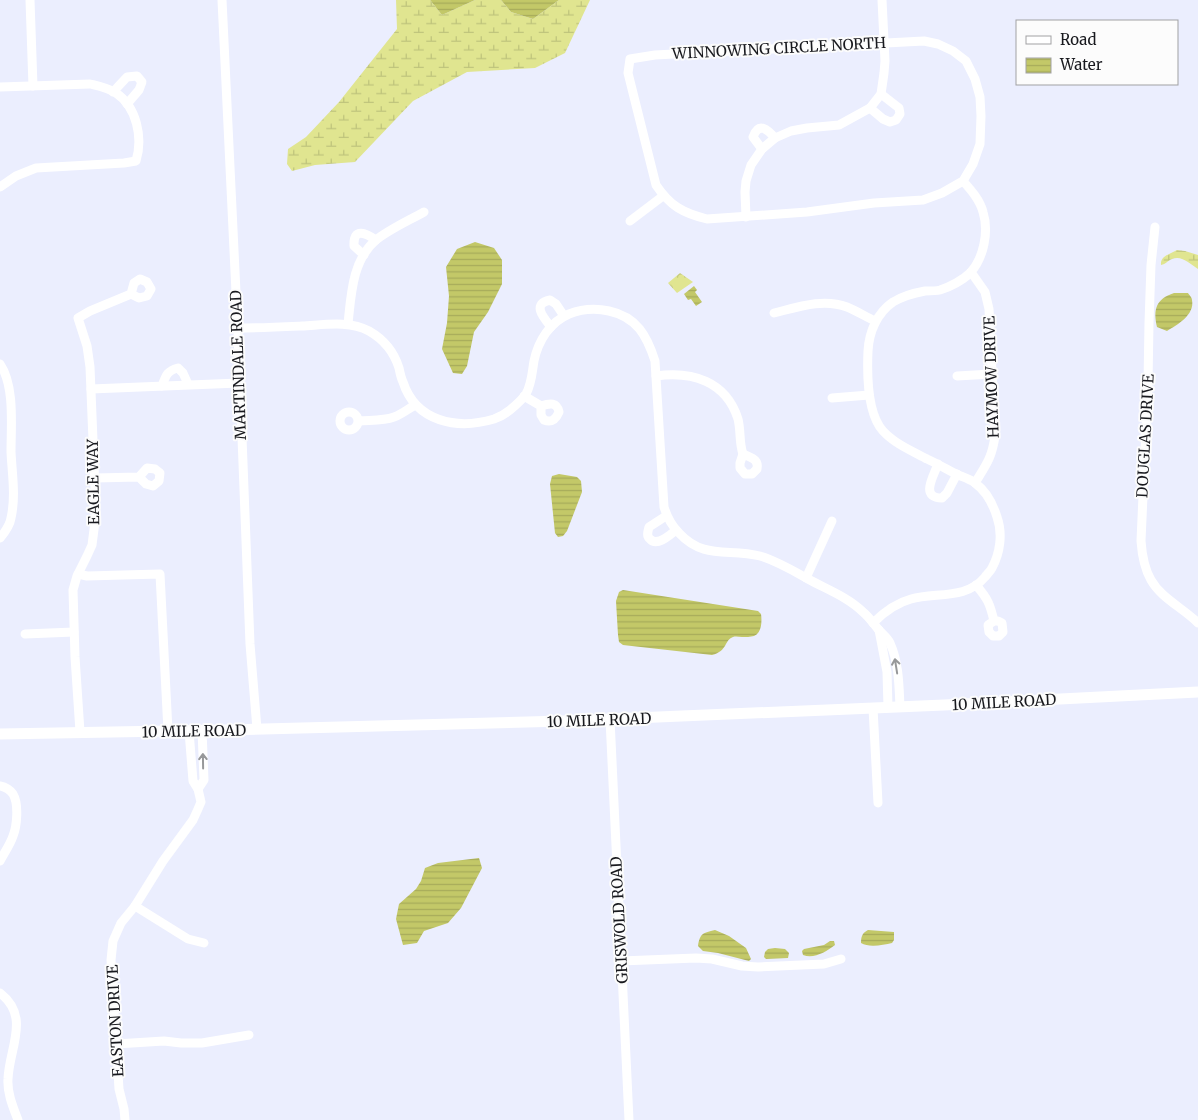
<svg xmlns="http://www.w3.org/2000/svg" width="1198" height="1120" font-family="Merriweather,serif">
	<defs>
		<pattern id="wetland-marsh" width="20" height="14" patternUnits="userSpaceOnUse" patternTransform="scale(1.25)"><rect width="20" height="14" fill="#e0e590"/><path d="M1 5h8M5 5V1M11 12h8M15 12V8" fill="none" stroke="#bfc47c"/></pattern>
		<pattern id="park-crowns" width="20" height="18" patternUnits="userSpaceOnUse" patternTransform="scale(1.25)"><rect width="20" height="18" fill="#e0e590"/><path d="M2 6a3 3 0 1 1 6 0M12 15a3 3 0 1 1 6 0" fill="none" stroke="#bfc47c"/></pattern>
		<pattern id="water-rules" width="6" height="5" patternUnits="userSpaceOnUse" patternTransform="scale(1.25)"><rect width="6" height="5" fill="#c3c868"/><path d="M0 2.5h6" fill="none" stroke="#a7ab5a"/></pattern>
	</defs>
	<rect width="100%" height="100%" fill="#ebeefe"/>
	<g fill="url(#wetland-marsh)">
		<polygon points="396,0 430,0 442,15 475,0 501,0 511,12 533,19 559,0 590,0 565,53 535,68 467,72 413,101 355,162 315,165 292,171 287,164 288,149 306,137 339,102 397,29"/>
		<path d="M1177 250 1185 251 1198 255V269C1190 264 1182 255 1172 259 1167 261 1166 264 1161 265 1160 256 1170 254 1177 250Z"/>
	</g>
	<polygon fill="url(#park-crowns)" points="680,273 693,282 677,293 668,283"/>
	<g fill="url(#water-rules)">
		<polygon points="430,0 475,0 442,15"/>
		<polygon points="501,0 559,0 533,19 511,12"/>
		<polygon points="475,242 494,248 502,260 502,284 488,312 474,332 467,366 462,374 453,373 442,349 447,323 449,296 446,267 457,249"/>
		<polygon points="694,286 697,290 695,292 702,302 696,306 691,299 688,300 684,294"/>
		<path d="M1174 293H1188C1189 295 1192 297 1192 300 1195 315 1177 325 1167 331L1157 327C1153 309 1156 299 1174 293Z"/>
		<polygon points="559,474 577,477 581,481 582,492 567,531 563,536 558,537 555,533 550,484 552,476"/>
		<path d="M623 590 758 611 761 614C762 621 762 633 754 636 751 637 745 637 742 637 739 637 736 636 733 637 724 640 728 651 712 655L623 645 619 642 618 635 616 601 619 592Z"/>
		<polygon points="479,858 482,868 461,908 448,923 424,931 417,943 403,945 396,919 399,904 416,889 421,881 425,868 438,863"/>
		<path d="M715 930 729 936 746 948 751 959 749 961 718 953 703 951 698 946C700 933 703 933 715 930Z"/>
		<path d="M868 930 894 932V940L892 943C883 945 869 948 861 943 861 937 862 933 868 930Z"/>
		<path d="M830 941H834L835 945C826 952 814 959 803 955L802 951 804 949 824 945Z"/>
		<polygon points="775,948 785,949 789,953 788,958 766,959 764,957 765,952 768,949"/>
	</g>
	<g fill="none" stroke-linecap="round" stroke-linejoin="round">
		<g stroke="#fff" stroke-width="9">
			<polyline points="30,0 33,86"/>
			<polyline points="222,0 238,334 250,644 257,729"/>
			<path d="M924 41 938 44 953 51 966 61 975 79 980 97 981 116 980 144 973 164 963 181 942 193 923 200 874 203 807 212 707 219C683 213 670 206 656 185L628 73 630 59 655 55Z"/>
			<path d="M0 87 90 84C98 86 108 88 116 93 137 107 143 138 136 161L124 163 36 168 16 176 0 187"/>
			<polyline points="113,92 127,77 137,76 142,82 139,90 127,104"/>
			<polyline points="870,108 883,119 890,122 896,120 900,114 899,108 881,94"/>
			<path d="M762 149 753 137C759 121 768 130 775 138"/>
			<polyline points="746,217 745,192 746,181 751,165 762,149 775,138 791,131 807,128 839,125 870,108 881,94 884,73 885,61 882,0"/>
			<polyline points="630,221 663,196"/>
			<path d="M1155 227 1151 265 1149 323 1148 383 1141 541C1142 555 1144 568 1151 580 1161 598 1183 608 1198 623"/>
			<path d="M364 255 354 246C353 226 367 234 376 240"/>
			<path d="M971 272 985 292 989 309 995 436C992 458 986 465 975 483"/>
			<path d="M774 313C798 307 823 298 847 307 857 311 866 317 875 321"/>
			<path d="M348 324C351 296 352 260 376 240 390 229 408 221 424 212"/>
			<path d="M551 327C544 318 531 304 550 300L556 304 564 316"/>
			<path d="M237 328C259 328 280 327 302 326 323 325 349 320 369 331 383 339 394 352 399 368 400 373 401 378 403 382 416 422 457 430 494 419 500 417 505 414 510 410 516 405 522 400 526 394 532 383 532 372 534 361 538 341 550 322 569 314 582 309 595 308 609 311 637 317 647 336 655 361L664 507C667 517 671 525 679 533 704 560 728 548 760 556 777 561 792 570 808 579 826 589 848 597 863 612 869 617 873 623 878 629 882 634 887 637 890 643 899 663 899 686 900 707"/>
			<path d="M0 364C15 386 11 426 11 452 12 473 16 496 11 518 10 525 5 532 0 538"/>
			<path d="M656 376C692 371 726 381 738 419 741 431 739 443 743 454"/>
			<polyline points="957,376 992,374"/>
			<path d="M162 386C166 375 167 371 178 368L183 373 188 384"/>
			<polyline points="91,389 239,383"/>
			<path d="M524 396 541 406C550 403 557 402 559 412 556 419 552 423 544 420L541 415V406"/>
			<polyline points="832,398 869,395"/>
			<circle cx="349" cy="421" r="9"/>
			<path d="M359 421C371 420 383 421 394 417 402 414 408 409 415 405"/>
			<path d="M743 454C751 458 759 459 757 469L752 474H745L740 468V463Z"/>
			<path d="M938 464C933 477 920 498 942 498L947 493 957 474"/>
			<polyline points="95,478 139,477 147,468 155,469 160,473 159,481 153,486 146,484 139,477"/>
			<path d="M666 516 649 527C648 531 646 536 650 539 657 547 670 535 676 530"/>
			<polyline points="78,574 87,576 160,574 168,731"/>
			<polyline points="806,578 832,521"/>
			<path d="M976 585C988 599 990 604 994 621L988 625 989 632 993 636H999L1003 632 1002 623 998 621H994"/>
			<path d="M873 623C884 612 896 603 911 599 936 592 966 600 985 577 987 574 990 572 992 568 1000 553 1003 534 997 517 993 504 986 491 975 483 970 479 963 477 958 475 948 470 938 464 927 459 912 451 895 444 883 431 867 413 867 374 868 351 869 332 877 313 893 302 903 296 914 293 925 291 930 291 936 291 940 290 950 287 963 280 970 273 984 258 989 231 983 212 980 200 971 190 963 181"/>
			<polyline points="879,630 887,672 888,707"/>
			<polyline points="25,634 74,632"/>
			<polyline points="873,708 878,803"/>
			<polyline points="610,719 629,1120"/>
			<polyline points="80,732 75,657 73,590 77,576 87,556 92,545 96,514 90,367 87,346 78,318 90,311 131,294 139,298 147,296 151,289 147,282 140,279 134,283 131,294"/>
			<path d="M0 786C5 787 10 790 13 794 19 804 17 826 13 836 10 845 4 853 0 861"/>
			<polyline points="198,789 204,780 202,730"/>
			<polyline points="135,906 188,939 204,943"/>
			<polyline points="621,961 696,958 712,959 742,966 758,967 824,964 841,959"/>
			<path d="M0 993C31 1017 9 1048 8 1079 7 1093 13 1107 18 1120"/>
			<polyline points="116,1044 164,1041 181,1043 202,1043 249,1035"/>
			<polyline points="125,1120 124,1109 119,1089 114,1010 111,960 113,941 121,923 135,906 163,861 193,820 198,809 201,802 198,789 193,781 189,731"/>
		</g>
		<polyline stroke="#fff" stroke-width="11" points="0,734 224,730 564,721 944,705 1198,692"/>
	</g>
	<defs><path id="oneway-shaft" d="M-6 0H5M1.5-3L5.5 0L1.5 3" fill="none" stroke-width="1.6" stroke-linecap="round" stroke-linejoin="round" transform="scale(1.25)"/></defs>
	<g stroke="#97989a">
		<use href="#oneway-shaft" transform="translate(896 666) rotate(-99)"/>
		<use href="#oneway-shaft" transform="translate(203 761) rotate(-91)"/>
	</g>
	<g text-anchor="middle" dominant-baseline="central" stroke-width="4" stroke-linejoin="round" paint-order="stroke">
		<g font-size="15" fill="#18191e" stroke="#fcfcfc">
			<text transform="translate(779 48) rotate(-3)">WINNOWING CIRCLE NORTH</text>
			<text transform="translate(238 365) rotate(-92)">MARTINDALE ROAD</text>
			<text transform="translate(991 377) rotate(-92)">HAYMOW DRIVE</text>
			<text transform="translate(1145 436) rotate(-87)">DOUGLAS DRIVE</text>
			<text transform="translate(93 482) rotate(-91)">EAGLE WAY</text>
			<text transform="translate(1004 702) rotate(-3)">10 MILE ROAD</text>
			<text transform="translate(599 720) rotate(-2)">10 MILE ROAD</text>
			<text transform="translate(194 731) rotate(-1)">10 MILE ROAD</text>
			<text transform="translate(619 920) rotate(-93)">GRISWOLD ROAD</text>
			<text transform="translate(115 1021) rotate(-93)">EASTON DRIVE</text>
		</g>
	</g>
	<rect x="1016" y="20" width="162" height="65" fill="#fcfcfc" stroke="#a1a1a3"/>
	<rect x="1026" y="36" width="25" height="8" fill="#ffffff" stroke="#a1a1a3"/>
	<text x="1060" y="45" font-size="15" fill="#18191e">Road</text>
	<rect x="1026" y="58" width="25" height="15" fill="url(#water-rules)" stroke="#a1a1a3"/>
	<text x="1060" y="70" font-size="15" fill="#18191e">Water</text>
</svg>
